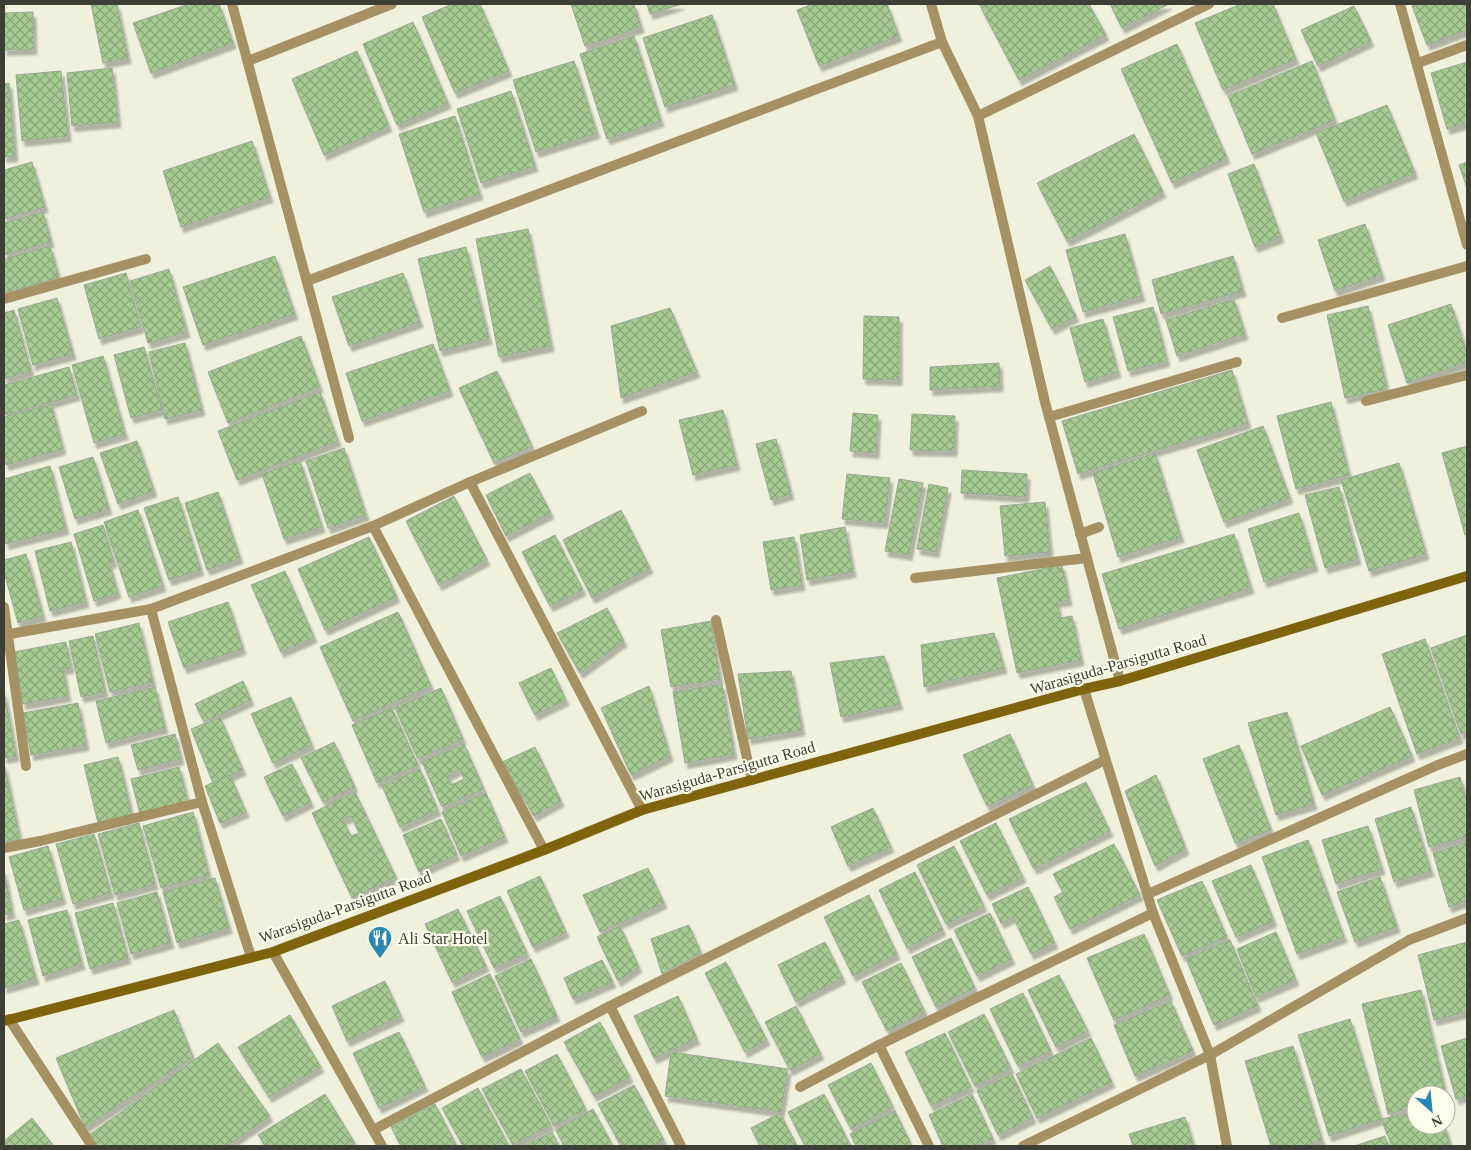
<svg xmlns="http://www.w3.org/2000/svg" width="1471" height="1150" font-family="'Times New Roman',serif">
	<defs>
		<pattern id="building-cross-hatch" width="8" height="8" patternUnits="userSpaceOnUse" patternTransform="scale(1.25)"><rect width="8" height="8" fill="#a5cb92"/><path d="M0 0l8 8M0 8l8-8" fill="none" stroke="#88a678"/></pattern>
		<filter id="shadow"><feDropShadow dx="3" dy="5.5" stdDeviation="1" flood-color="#0004"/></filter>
	</defs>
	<rect width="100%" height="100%" fill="#eff1dd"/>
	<g fill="url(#building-cross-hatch)" stroke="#9ca797" fill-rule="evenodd" filter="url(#shadow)">
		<polygon points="91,4 117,4 128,58 103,63"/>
		<polygon points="189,4 219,4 233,43 151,73 133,23"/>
		<polygon points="452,4 480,4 509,71 455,93 422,17"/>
		<polygon points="571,4 634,4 641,27 585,46"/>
		<polygon points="647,4 682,4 650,14"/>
		<polygon points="813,4 887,4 899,36 819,66 797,10"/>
		<polygon points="979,4 1089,4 1106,35 1019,80"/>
		<polygon points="1110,4 1169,4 1122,28"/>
		<polygon points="1241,4 1273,4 1296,59 1223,90 1195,23"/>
		<polygon points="1418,4 1467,4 1467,30 1427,45 1412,6"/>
		<polygon points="1354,6 1371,41 1318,66 1301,30"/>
		<polygon points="33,12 34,49 4,50 4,13"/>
		<polygon points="712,15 735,85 665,107 643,38"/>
		<polygon points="413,22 448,103 397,125 363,44"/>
		<polygon points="634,36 661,121 607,139 580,54"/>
		<polygon points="1177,44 1227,158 1172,183 1121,69"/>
		<polygon points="357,51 389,126 324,155 292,79"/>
		<polygon points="574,61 597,133 536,152 513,80"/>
		<polygon points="1312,61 1335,120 1252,154 1228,96"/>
		<polygon points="1467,62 1467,123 1447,129 1431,73"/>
		<polygon points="112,68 118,122 72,126 67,73"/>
		<polygon points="61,71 68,136 22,141 16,75"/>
		<polygon points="9,83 15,156 4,157 4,84"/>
		<polygon points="511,91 535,166 481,183 457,109"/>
		<polygon points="1387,105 1415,173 1344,201 1316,133"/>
		<polygon points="455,116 480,194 424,212 399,134"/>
		<polygon points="1134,134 1163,192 1067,241 1037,183"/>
		<polygon points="252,141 270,197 181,227 163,171"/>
		<polygon points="32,162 45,207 4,219 4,170"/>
		<polygon points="1467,162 1467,188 1459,165"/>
		<polygon points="1254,164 1281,237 1255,247 1228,174"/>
		<polygon points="43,212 51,242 4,255 4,223"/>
		<polygon points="1365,224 1382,275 1335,291 1318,240"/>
		<polygon points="528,229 551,346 499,357 476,239"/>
		<polygon points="1125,234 1142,296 1083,312 1066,250"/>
		<polygon points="50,246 59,278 4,293 4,259"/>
		<polygon points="466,247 489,339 440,351 418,259"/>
		<polygon points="275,256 295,314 203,345 183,287"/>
		<polygon points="1233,256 1243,291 1161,314 1152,280"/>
		<polygon points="1050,266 1076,316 1052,329 1025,280"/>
		<polygon points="169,269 187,332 148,343 130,281"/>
		<polygon points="126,273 141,327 99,339 84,285"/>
		<polygon points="403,273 420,322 349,346 332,297"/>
		<polygon points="57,298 73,354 33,365 18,309"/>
		<polygon points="1234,299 1245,334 1177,356 1166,320"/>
		<polygon points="1451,304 1467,353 1467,362 1407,383 1388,325"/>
		<polygon points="1368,306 1387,389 1345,398 1327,315"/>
		<polygon points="1153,307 1167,361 1128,371 1113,317"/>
		<polygon points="670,308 697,372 621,398 611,326"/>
		<polygon points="14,310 31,371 4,379 4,313"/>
		<polygon points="864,316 899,317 899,380 863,379"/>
		<polygon points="1103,319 1118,372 1085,382 1070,328"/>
		<polygon points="301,336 320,387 228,423 208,372"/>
		<polygon points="185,343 202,410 165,419 149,352"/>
		<polygon points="433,344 450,391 362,421 346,373"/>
		<polygon points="144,347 162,410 131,418 114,355"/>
		<polygon points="103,356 125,434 94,443 72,365"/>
		<polygon points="999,363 1000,386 930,390 930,367"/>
		<polygon points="69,367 77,395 6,415 4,408 4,385"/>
		<polygon points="1232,370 1248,423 1078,474 1062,421"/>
		<polygon points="497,371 532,446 494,463 459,388"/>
		<polygon points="320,392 338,441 237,480 218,431"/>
		<polygon points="1331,402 1349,475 1296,489 1277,416"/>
		<polygon points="51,404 63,449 6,465 4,458 4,417"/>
		<polygon points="723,410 737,465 693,475 679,420"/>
		<polygon points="853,413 878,415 876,453 850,451"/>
		<polygon points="912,414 955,416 954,451 910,450"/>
		<polygon points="1263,426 1290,498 1224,522 1197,450"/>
		<polygon points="776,439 791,494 771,500 756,444"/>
		<polygon points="137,441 154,491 118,504 100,453"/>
		<polygon points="1467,446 1467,534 1465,535 1442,453"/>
		<polygon points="344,448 366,515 328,528 306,461"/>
		<polygon points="1155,453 1181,537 1118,557 1093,473"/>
		<polygon points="93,457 109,509 75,519 59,467"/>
		<polygon points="300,461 322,527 284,539 262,474"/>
		<polygon points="1399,463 1426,554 1369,571 1341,480"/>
		<polygon points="50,466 66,529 6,544 4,534 4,479"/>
		<polygon points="962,470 1027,474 1026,497 961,493"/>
		<polygon points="530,473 551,513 506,536 486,495"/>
		<polygon points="847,474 890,478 885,523 842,519"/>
		<polygon points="899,479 923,483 909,555 885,551"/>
		<polygon points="929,484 948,488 936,552 917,549"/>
		<polygon points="1339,487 1358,559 1325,568 1305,495"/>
		<polygon points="218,492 240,558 207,570 185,503"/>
		<polygon points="454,496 487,560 439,585 406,521"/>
		<polygon points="178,497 201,570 169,580 144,508"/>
		<polygon points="1045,502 1050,552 1005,556 1000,506"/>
		<polygon points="138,510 163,586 129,597 104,522"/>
		<polygon points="621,510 650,568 592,598 563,540"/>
		<polygon points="1299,513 1315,566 1264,582 1248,529"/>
		<polygon points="103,525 114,562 109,563 118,593 94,601 74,534"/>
		<polygon points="845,527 853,572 807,580 800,535"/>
		<polygon points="1234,534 1251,588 1119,629 1102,574"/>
		<polygon points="555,535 583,590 550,606 522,552"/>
		<polygon points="369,537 397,597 325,630 298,569"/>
		<polygon points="794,537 802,585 771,590 763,542"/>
		<polygon points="71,542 86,602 50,611 35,551"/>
		<polygon points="26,554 43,616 18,623 4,572 4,560"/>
		<polygon points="1062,565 1069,600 1057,602 1060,618 1072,616 1081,660 1017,673 997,578"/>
		<polygon points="285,571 314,637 281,652 251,585"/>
		<polygon points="228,602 243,649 184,668 168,622"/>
		<polygon points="607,608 624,641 580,673 557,633"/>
		<polygon points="398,612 431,686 353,721 320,647"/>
		<polygon points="711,621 720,679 671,687 661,630"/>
		<polygon points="139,623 153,682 110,692 95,634"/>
		<polygon points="994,633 1004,668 924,687 921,645"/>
		<polygon points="1467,635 1467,731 1461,734 1431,648"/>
		<polygon points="93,636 105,692 81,697 69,641"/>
		<polygon points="1425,639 1460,738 1417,754 1382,654"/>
		<polygon points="66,642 71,668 63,669 68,696 23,704 14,652"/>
		<polygon points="884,656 900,704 841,717 830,663"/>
		<polygon points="551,668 566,700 535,715 519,683"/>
		<polygon points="791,671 802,730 748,739 738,674"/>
		<polygon points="243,681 251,700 204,722 195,704"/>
		<polygon points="722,684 734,754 685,763 673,692"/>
		<polygon points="649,686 670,756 631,775 601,708"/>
		<polygon points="155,687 165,728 106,743 96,701"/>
		<polygon points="441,688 463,739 418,759 395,708"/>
		<polygon points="4,691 16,756 4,758"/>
		<polygon points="291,697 312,745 273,763 251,714"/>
		<polygon points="78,703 86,745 31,755 23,713"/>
		<polygon points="1390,707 1412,756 1322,795 1301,746"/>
		<polygon points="392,708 418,765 377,783 352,725"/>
		<polygon points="1287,712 1314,804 1276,815 1248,723"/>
		<polygon points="220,717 243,770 213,783 191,729"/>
		<polygon points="175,734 181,759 138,770 131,745"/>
		<polygon points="1010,734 1033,785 987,806 963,755"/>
		<polygon points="334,742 355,787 323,802 301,758"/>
		<path d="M464 744 484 789 442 807 422 762ZM460 769 464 779 451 785 448 775Z"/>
		<polygon points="1239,745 1271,830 1235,843 1203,759"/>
		<polygon points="535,747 561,801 534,816 502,762"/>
		<polygon points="118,757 132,815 98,823 84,765"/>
		<polygon points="4,763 20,839 4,842"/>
		<polygon points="292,764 311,802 283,816 264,777"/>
		<polygon points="179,767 188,802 140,814 131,779"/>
		<polygon points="420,769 438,810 400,827 382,786"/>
		<polygon points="230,775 246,812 220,823 205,786"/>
		<polygon points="1156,775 1186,849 1155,866 1125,791"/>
		<polygon points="1460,777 1467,802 1467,837 1429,847 1414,790"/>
		<polygon points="1086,782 1110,831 1034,869 1009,819"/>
		<path d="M355 792 396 877 352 898 312 813ZM351 816 359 833 351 836 343 820Z"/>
		<polygon points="486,793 505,837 461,856 442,812"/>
		<polygon points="1411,807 1431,871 1394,882 1375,819"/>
		<polygon points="873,808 891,847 848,866 831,827"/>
		<polygon points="193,812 209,875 161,888 143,826"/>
		<polygon points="441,819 457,855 419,872 403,835"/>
		<polygon points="139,823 155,884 115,895 98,834"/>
		<polygon points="996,823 1023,877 987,895 960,841"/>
		<polygon points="1368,826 1382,869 1336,884 1322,840"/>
		<polygon points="94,834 111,893 73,904 56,844"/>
		<polygon points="1308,840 1344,937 1297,954 1262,857"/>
		<polygon points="1467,842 1467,901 1449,907 1433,853"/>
		<polygon points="1114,844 1140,895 1070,929 1054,897 1063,892 1053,874"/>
		<polygon points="48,846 63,899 24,910 9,857"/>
		<polygon points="954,846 984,906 946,924 917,865"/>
		<polygon points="1251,865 1274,921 1236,937 1212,881"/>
		<polygon points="648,868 664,903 600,932 583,895"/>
		<polygon points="4,869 12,913 4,915"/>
		<polygon points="915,872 943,930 907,948 879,890"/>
		<polygon points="540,876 566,932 533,947 507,891"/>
		<polygon points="1380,877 1397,927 1355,942 1337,892"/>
		<polygon points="215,878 229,928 177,943 163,892"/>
		<polygon points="1202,881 1227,937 1182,956 1157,900"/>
		<polygon points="1028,887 1055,943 1031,954 1013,917 1001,923 992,904"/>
		<polygon points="157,892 171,943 131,954 117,903"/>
		<polygon points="869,895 897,954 853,976 824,917"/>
		<polygon points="500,896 527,953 494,968 467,911"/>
		<polygon points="113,903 128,958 90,969 75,913"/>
		<polygon points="458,909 486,966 452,982 425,924"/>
		<polygon points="67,910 82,964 43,976 28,920"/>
		<polygon points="990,913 1012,959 977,976 954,930"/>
		<polygon points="19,920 36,979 4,988 4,924"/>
		<polygon points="689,925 701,953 662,974 651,939"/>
		<polygon points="620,926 639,967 618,981 597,937"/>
		<polygon points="1276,932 1296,980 1256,997 1237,949"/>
		<polygon points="1144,934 1170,995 1114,1020 1087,958"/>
		<polygon points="951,938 975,988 936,1007 912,957"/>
		<polygon points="1230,940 1258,1006 1214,1025 1186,959"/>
		<polygon points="825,942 843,978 796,1002 778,965"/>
		<polygon points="1467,942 1467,1012 1434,1020 1418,955"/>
		<polygon points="531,959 557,1016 521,1032 495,976"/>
		<polygon points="602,960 613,982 573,999 564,978"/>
		<polygon points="726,962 767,1040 745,1052 705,973"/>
		<polygon points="901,963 925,1012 887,1031 862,982"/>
		<polygon points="490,974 520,1039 482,1057 452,992"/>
		<polygon points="1059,975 1088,1031 1056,1047 1028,990"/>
		<polygon points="385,981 401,1016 347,1041 332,1006"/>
		<polygon points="1421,990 1446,1095 1416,1095 1416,1107 1388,1114 1362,1004"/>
		<polygon points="1023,993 1051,1051 1018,1066 990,1009"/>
		<polygon points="678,996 697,1039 654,1058 634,1016"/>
		<polygon points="1171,1001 1193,1051 1135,1076 1114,1025"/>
		<polygon points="796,1006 821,1054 790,1070 765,1022"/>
		<polygon points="174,1010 193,1057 85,1127 56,1058"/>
		<polygon points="984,1014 1011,1068 975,1086 948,1032"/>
		<polygon points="290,1015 321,1067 269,1097 238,1047"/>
		<polygon points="1350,1019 1381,1119 1329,1136 1298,1035"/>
		<polygon points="600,1022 630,1077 594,1096 564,1042"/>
		<polygon points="399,1032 425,1086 379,1108 353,1053"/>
		<polygon points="945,1033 971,1087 931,1106 905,1052"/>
		<polygon points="1091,1038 1112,1082 1037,1118 1016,1074"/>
		<polygon points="1467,1038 1467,1096 1456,1099 1441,1046"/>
		<polygon points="218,1043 270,1116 227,1146 97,1146 89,1135"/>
		<polygon points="1293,1046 1322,1140 1305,1146 1271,1146 1245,1061"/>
		<polygon points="671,1052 788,1069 781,1112 665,1096"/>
		<polygon points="557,1054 586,1109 554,1126 525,1071"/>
		<polygon points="871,1063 893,1107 851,1129 828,1085"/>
		<polygon points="521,1069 551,1125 513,1145 482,1089"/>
		<polygon points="1012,1074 1033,1118 998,1135 977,1091"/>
		<polygon points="634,1085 664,1140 653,1146 621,1146 598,1104"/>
		<polygon points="478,1088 509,1146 463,1146 442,1108"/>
		<polygon points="325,1094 355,1143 350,1146 265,1146 258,1135"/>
		<polygon points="824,1094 851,1146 805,1146 788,1112"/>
		<polygon points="972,1094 993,1139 977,1146 943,1146 929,1115"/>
		<polygon points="435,1104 457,1146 401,1146 391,1127"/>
		<polygon points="593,1109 613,1146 564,1146 556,1130"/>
		<polygon points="895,1111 912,1146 856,1146 850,1134"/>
		<polygon points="1416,1112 1416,1125 1444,1125 1451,1146 1392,1146 1381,1119"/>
		<polygon points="780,1113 797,1146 760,1146 751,1128"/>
		<polygon points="1185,1117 1194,1146 1133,1146 1129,1134"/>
		<polygon points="32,1118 54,1146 7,1146 4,1141"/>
		<polygon points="552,1132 559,1146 524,1146"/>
		<polygon points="1385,1136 1389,1146 1354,1146"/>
	</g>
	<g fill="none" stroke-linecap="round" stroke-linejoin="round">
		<polyline stroke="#a59163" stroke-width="10" points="1366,401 1467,375"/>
		<g stroke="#a59163" stroke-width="10">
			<polyline points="232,4 349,438"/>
			<polyline points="931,4 942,42 978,116 1045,402 1120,681"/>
			<polyline points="1400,4 1467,245"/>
			<polyline points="248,61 392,4"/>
			<polyline points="1418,63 1467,45"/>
			<polyline points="978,116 1209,4"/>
			<polyline points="307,281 942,42"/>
			<polyline points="4,299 146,259"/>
			<polyline points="1282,318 1467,266"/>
			<polyline points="1049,417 1237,362"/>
			<polyline points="470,482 642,810"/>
			<polyline points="373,526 544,850"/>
			<polyline points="1080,534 1099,527"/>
			<polyline points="915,578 1087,558"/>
			<polyline points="4,607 26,766"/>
			<polyline points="151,609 373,526 470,482 642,411"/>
			<polyline points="716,620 752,780"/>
			<polyline points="4,635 151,609 202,802 251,957"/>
			<polyline points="1084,689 1153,913 1210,1055 1227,1146"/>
			<polyline points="4,848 40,841 202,802"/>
			<polyline points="1148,894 1438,765 1467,754"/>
			<polyline points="273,952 382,1146"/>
			<polyline points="610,1006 681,1146"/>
			<polyline points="9,1019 92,1146"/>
			<polyline points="879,1045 929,1146"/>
			<polyline points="800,1087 879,1045 1153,913"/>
			<polyline points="373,1130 610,1006 1105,760"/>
			<polyline points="1023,1146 1210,1055 1409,940 1467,918"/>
		</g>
		<polyline stroke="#80630d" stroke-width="10" points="4,1021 273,952 544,850 642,810 1084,689 1120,681 1467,576"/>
	</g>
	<defs>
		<symbol id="restaurant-pin" viewBox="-11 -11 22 30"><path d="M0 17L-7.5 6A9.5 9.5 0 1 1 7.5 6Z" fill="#2688b3" stroke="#fcfeea"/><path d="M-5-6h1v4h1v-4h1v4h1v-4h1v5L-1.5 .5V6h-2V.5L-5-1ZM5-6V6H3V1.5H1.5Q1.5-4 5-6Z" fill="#fff"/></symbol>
	</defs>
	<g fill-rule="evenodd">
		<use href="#restaurant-pin" x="366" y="924" width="28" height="38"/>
	</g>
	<g text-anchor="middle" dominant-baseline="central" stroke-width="4.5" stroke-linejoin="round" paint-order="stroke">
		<g font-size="16" fill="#3d3e36" stroke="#fcfeea">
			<text transform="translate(1118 664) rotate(-16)">Warasiguda-Parsigutta Road</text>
			<text transform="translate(727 771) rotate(-16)">Warasiguda-Parsigutta Road</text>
			<text transform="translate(345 907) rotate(-20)">Warasiguda-Parsigutta Road</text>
		</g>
		<g font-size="16" fill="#3d3e36" stroke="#fcfeea" text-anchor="start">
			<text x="398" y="938">Ali Star Hotel</text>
		</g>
	</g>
	<rect width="1471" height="1150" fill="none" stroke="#3d3e36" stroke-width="10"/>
	<g transform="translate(1431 1110) rotate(153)"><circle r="24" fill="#fcfeea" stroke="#b0b1a2"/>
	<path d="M0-4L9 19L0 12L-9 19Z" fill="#2688b3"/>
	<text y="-8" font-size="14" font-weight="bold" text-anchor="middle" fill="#3d3e36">N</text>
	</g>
</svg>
